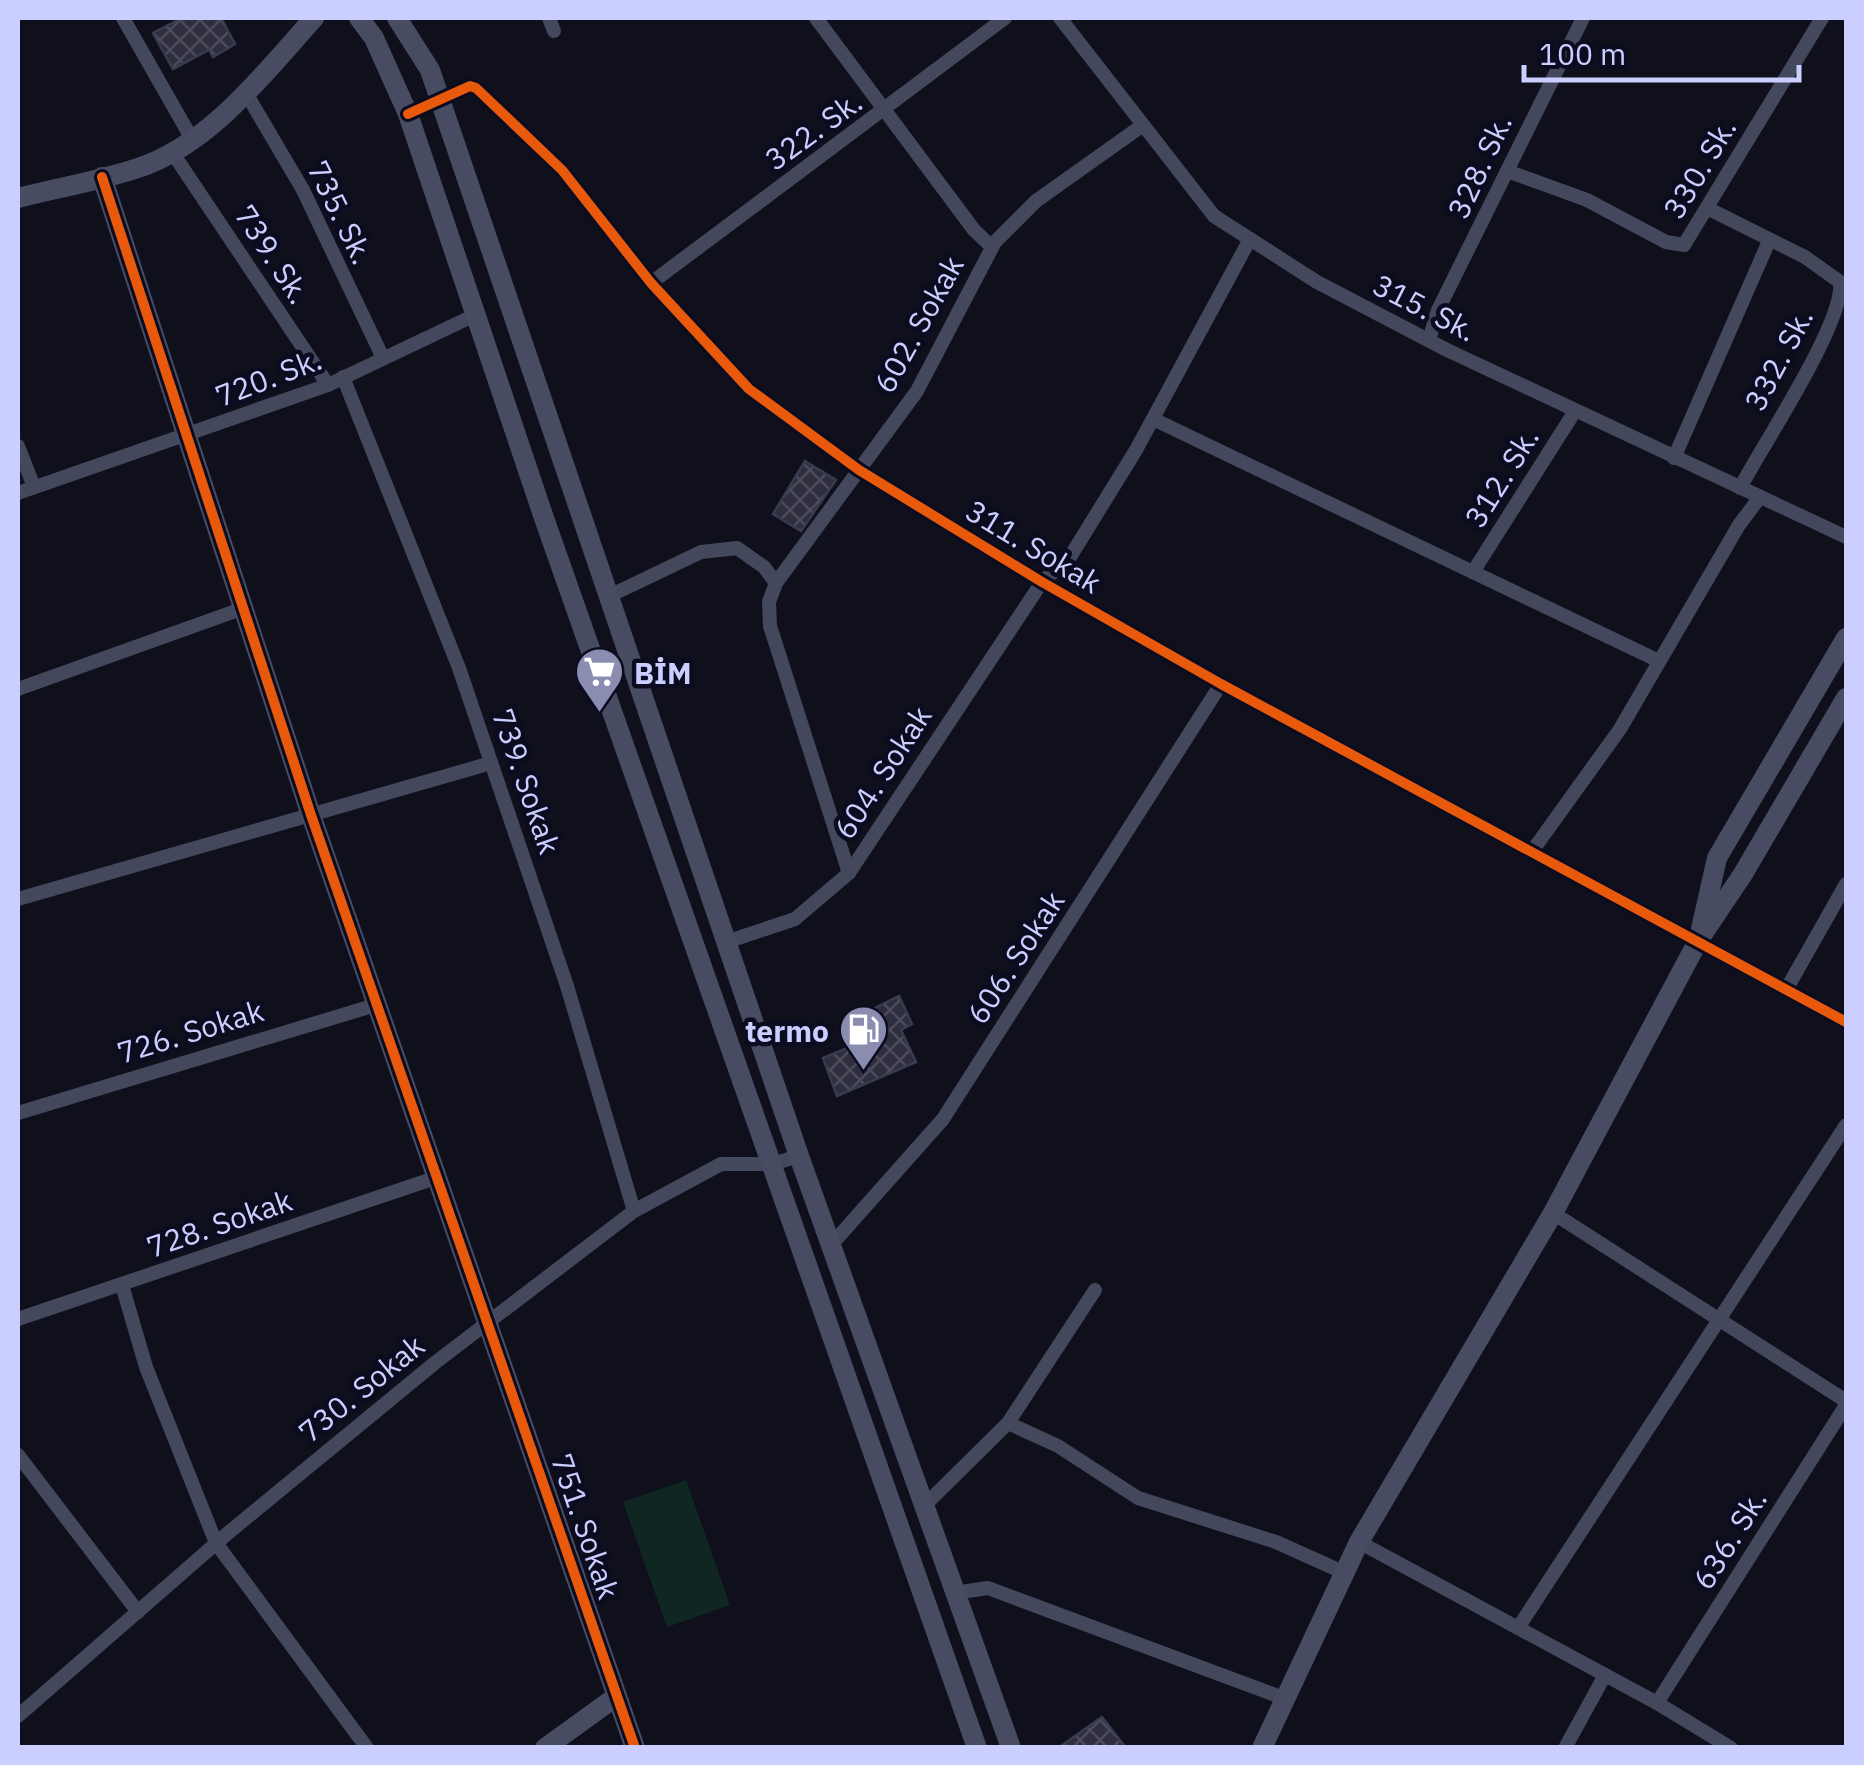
<svg xmlns="http://www.w3.org/2000/svg" width="1864" height="1765" font-family="'IBM Plex Sans',sans-serif">
	<defs>
		<pattern id="building-cross-hatch" width="8" height="8" patternUnits="userSpaceOnUse" patternTransform="scale(2.5)"><rect width="8" height="8" fill="#2e2e3e"/><path d="M0 0l8 8M0 8l8-8" fill="none" stroke="#4b4b5b"/></pattern>
	</defs>
	<rect width="100%" height="100%" fill="#10101c"/>
	<polygon fill="#0f2623" points="686,1480 730,1605 667,1627 623,1502"/>
	<g fill="url(#building-cross-hatch)" stroke="#3a3a50" stroke-width="2.5">
		<polygon points="182,18 221,18 235,44 213,57 209,50 173,69 153,33"/>
		<polygon points="805,461 836,480 801,531 773,514"/>
		<polygon points="899,996 912,1024 901,1030 916,1062 837,1096 823,1058 879,1035 867,1012"/>
		<polygon points="1102,1717 1126,1748 1058,1748"/>
	</g>
	<g fill="none" stroke-linecap="round" stroke-linejoin="round">
		<g stroke="#44485d" stroke-width="14">
			<polyline points="123,18 192,139"/>
			<polyline points="549,18 554,31"/>
			<polyline points="816,18 974,230 992,247"/>
			<polyline points="1060,18 1214,216 1317,282 1447,350 1846,537"/>
			<polyline points="246,93 303,190 383,358"/>
			<polyline points="408,114 470,86 476,88 562,170 651,283 749,389 859,470 1042,582 1221,684 1846,1022"/>
			<polyline points="172,152 328,385"/>
			<polyline points="1507,171 1587,200 1666,242 1684,245 1822,18"/>
			<path d="M1707 208 1805 257 1840 282C1845 322 1762 446 1740 488"/>
			<polyline points="651,283 1005,18"/>
			<polyline points="1429,340 1438,310 1583,18"/>
			<polyline points="343,377 459,668 567,986 634,1211"/>
			<polyline points="1153,419 1659,661"/>
			<polyline points="18,446 34,487"/>
			<polyline points="1674,458 1769,241"/>
			<polyline points="18,493 328,385 475,315"/>
			<polyline points="1473,572 1575,411"/>
			<polyline points="607,597 701,552 737,548 764,567 776,583"/>
			<polyline points="18,689 244,608"/>
			<polyline points="1533,850 1620,729 1739,525 1760,497"/>
			<polyline points="849,873 770,626 769,602 776,583 917,391 995,242 1036,201 1143,125"/>
			<polyline points="18,899 491,763"/>
			<polyline points="726,942 795,919 849,873 1042,582 1070,557 1136,450 1250,239"/>
			<polyline points="1786,990 1846,884"/>
			<polyline points="18,1113 379,1004"/>
			<polyline points="1553,1213 1846,1401"/>
			<polyline points="832,1244 943,1119 1221,684"/>
			<polyline points="122,1285 146,1367 216,1543 367,1748"/>
			<polyline points="18,1319 438,1177"/>
			<polyline points="1008,1423 1058,1446 1138,1498 1276,1542 1345,1573"/>
			<polyline points="18,1455 138,1612"/>
			<polyline points="924,1506 1008,1423 1095,1290"/>
			<polyline points="1359,1542 1657,1703 1731,1748"/>
			<polyline points="954,1593 988,1588 1286,1699"/>
			<polyline points="1518,1628 1846,1125"/>
			<polyline points="1657,1703 1846,1405"/>
			<polyline points="18,1716 228,1533 436,1362 634,1211 721,1164 772,1164 799,1156"/>
			<polyline points="1565,1748 1605,1675"/>
		</g>
		<g stroke="#474c63" stroke-width="20">
			<polyline points="359,18 374,38 408,114 544,518 977,1748"/>
			<polyline points="397,18 430,70 799,1156 1011,1748"/>
			<polyline points="102,177 311,815 635,1748"/>
			<path d="M18 198C57 188 99 181 138 168 211 144 265 72 314 18"/>
			<polyline points="1701,929 1717,858 1846,638"/>
			<polyline points="545,1748 617,1696"/>
			<polyline points="1262,1748 1359,1542 1553,1213 1698,941 1743,874 1846,698"/>
		</g>
		<defs>
			<g id="cycleway">
				<polyline points="408,114 470,86 476,88 562,170 651,283 749,389 859,470 1042,582 1221,684 1846,1022"/>
				<polyline points="102,177 311,815 635,1748"/>
			</g>
		</defs>
		<use href="#cycleway" stroke="#0c0c20" stroke-width="16"/>
		<use href="#cycleway" stroke="#e8590c" stroke-width="10"/>
	</g>
	<defs>
		<symbol id="supermarket-pin" viewBox="-11 -11 22 30"><path d="M0 17L-7.5 6A9.5 9.5 0 1 1 7.5 6Z" fill="#8a8cb0" stroke="#0c0c20"/><path d="M-6-5.5h2.5l.6 2H6L4.5 2H-2.5L-4.4-4H-6ZM-1.5 3.2a1.3 1.3 0 1 0 .1 0ZM3 3.2a1.3 1.3 0 1 0 .1 0Z" fill="#fff"/></symbol>
		<symbol id="fuel-pin" viewBox="-11 -11 22 30"><path d="M0 17L-7.5 6A9.5 9.5 0 1 1 7.5 6Z" fill="#8a8cb0" stroke="#0c0c20"/><path d="M-5.5-6h7V0h2V4h1.3V-2.5L3-4.5l.8-.8L6-3V5H2.5V1h-1V6h-7ZM-4.2-4.7v3.2H.2V-4.7Z" fill="#fff"/></symbol>
	</defs>
	<g fill-rule="evenodd">
		<use href="#supermarket-pin" x="572" y="644" width="55" height="75"/>
		<use href="#fuel-pin" x="836" y="1002" width="55" height="75"/>
	</g>
	<g text-anchor="middle" dominant-baseline="central" stroke-width="9" stroke-linejoin="round" paint-order="stroke">
		<g font-size="30" fill="#cbcfff" stroke="#0c0c20">
			<text transform="translate(813 130) rotate(-36)">322. Sk.</text>
			<text transform="translate(1479 166) rotate(-65)">328. Sk.</text>
			<text transform="translate(1699 168) rotate(-59)">330. Sk.</text>
			<text transform="translate(341 212) rotate(64)">735. Sk.</text>
			<text transform="translate(273 254) rotate(57)">739. Sk.</text>
			<text transform="translate(1425 307) rotate(27)">315. Sk.</text>
			<text transform="translate(918 324) rotate(-61)">602. Sokak</text>
			<text transform="translate(1778 359) rotate(-62)">332. Sk.</text>
			<text transform="translate(268 377) rotate(-21)">720. Sk.</text>
			<text transform="translate(1501 477) rotate(-58)">312. Sk.</text>
			<text transform="translate(1034 546) rotate(31)">311. Sokak</text>
			<text transform="translate(882 772) rotate(-57)">604. Sokak</text>
			<text transform="translate(527 781) rotate(71)">739. Sokak</text>
			<text transform="translate(1015 957) rotate(-57)">606. Sokak</text>
			<text transform="translate(190 1031) rotate(-17)">726. Sokak</text>
			<text transform="translate(219 1223) rotate(-19)">728. Sokak</text>
			<text transform="translate(361 1388) rotate(-39)">730. Sokak</text>
			<text transform="translate(586 1526) rotate(71)">751. Sokak</text>
			<text transform="translate(1729 1539) rotate(-58)">636. Sk.</text>
		</g>
		<g font-size="30" font-weight="bold" fill="#cbcfff" stroke="#0c0c20" text-anchor="start">
			<text x="634" y="672">BİM</text>
			<text x="829" y="1030" text-anchor="end">termo</text>
		</g>
	</g>
	<rect width="1864" height="1765" fill="none" stroke="#cbcfff" stroke-width="40"/>
	<path d="M1524 65v15h275v-15" fill="none" stroke="#cbcfff" stroke-width="5"/>
	<text x="1539" y="65" font-size="30" fill="#cbcfff" stroke="#0c0c20" stroke-width="8" paint-order="stroke">100 m</text>
</svg>
